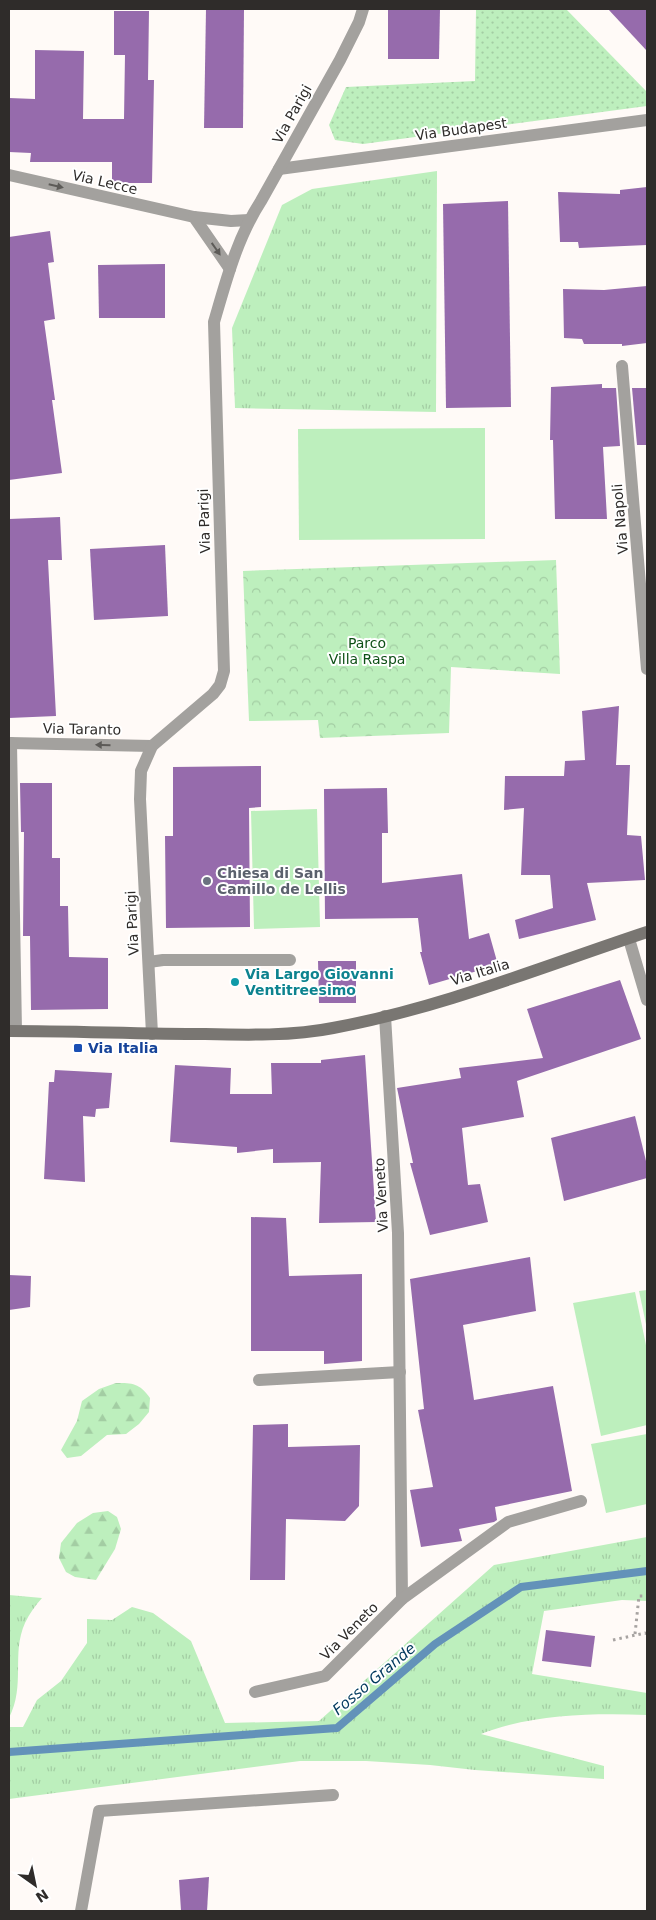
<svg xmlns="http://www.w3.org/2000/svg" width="656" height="1920" font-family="'DejaVu Sans',sans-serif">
	<defs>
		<pattern id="grass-tufts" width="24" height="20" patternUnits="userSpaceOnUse" patternTransform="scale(1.25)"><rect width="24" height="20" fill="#bdefbd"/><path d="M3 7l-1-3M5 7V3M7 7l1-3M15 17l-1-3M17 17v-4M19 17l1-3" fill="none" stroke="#a3cda3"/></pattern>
		<pattern id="forest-firs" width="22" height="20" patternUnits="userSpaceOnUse" patternTransform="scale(1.25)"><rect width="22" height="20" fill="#bdefbd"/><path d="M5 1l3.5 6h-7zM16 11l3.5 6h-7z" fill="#a3cda3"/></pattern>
		<pattern id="park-crowns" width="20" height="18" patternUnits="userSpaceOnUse" patternTransform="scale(1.25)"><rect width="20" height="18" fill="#bdefbd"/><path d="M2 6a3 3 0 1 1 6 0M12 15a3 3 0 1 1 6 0" fill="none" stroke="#a3cda3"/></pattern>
		<pattern id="garden-dots" width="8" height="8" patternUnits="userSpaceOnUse" patternTransform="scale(1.25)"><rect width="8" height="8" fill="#bdefbd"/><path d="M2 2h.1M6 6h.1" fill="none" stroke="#a3cda3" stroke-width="1.8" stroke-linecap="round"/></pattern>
	</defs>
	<rect width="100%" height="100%" fill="#fffaf7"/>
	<g fill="url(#grass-tufts)">
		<polygon points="437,171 436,412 235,408 232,328 282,205 312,189"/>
		<path d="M647 1537V1601L622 1600 544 1611 532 1674 647 1693V1715C593 1713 532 1714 481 1734L604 1766V1779L475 1770 430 1765 366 1761H300L9 1799V1727H23L37 1700 61 1681 87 1643V1619L112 1620 132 1607 153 1613 191 1641 225 1723 319 1721 494 1565Z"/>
		<path d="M9 1595 42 1598C35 1606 29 1614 25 1623 11 1654 26 1685 9 1718Z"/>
	</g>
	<g fill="url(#forest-firs)">
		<path d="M116 1383C133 1383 139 1383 150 1398L149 1412 139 1424 126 1434 107 1435 81 1456 67 1458 61 1450 77 1421 82 1401 99 1389Z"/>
		<polygon points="108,1511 117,1517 121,1529 115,1549 96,1580 75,1577 66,1572 59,1558 61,1543 77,1523 93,1513"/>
	</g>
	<polygon fill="url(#park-crowns)" points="556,560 560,674 451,667 449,733 320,738 318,720 249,721 243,571"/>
	<polygon fill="url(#garden-dots)" points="476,9 566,9 647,92 647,106 363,144 335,140 329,125 346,87 475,81"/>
	<g fill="#bdefbd">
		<polygon points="485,428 485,539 299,540 298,429"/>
		<polygon points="317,809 320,927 254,929 251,811"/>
		<polygon points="647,1290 647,1329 639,1291"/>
		<polygon points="635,1292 647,1350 647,1425 601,1436 573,1303"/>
		<polygon points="647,1434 647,1504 606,1513 591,1444"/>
	</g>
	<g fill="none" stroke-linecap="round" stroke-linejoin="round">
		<polyline stroke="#6392b9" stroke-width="8" points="9,1752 337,1728 435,1644 521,1587 647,1571"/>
	</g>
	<g fill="#966bac">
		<polygon points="206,9 244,9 243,128 204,128"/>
		<polygon points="388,9 440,9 439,59 388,59"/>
		<polygon points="608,9 647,9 647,51"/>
		<polygon points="114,11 149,11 148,80 154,80 152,183 112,183 112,162 30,162 31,153 9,152 9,98 35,99 35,50 84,51 83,119 124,119 125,55 114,55"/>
		<polygon points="647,187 647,245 579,248 578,242 560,242 558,192 620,194 620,190"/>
		<polygon points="508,201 511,407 446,408 443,204"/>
		<polygon points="50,231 54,262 48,263 55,319 44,321 55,400 52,400 62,473 9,480 9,237"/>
		<polygon points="165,264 165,318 99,318 98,265"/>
		<polygon points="647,286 647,343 622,346 622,344 584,344 582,339 564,338 563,289 604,290"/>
		<polygon points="602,384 602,388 616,388 620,446 603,447 607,519 555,519 553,440 550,440 551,387"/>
		<polygon points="632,388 647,388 647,445 637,445"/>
		<polygon points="60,517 62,560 48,560 56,716 9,718 9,519"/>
		<polygon points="165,545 168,616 94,620 90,549"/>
		<polygon points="619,706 616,765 630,765 627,835 641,836 645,880 587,883 596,920 519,939 515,920 553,908 550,875 521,875 524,808 504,810 505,776 564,776 565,761 585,760 582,711"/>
		<polygon points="261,766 261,807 249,808 250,927 166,928 165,836 173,836 173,767"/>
		<polygon points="20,783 52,783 52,858 60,858 60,906 68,906 69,957 108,958 108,1009 31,1010 30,936 23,936 24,832 21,832"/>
		<polygon points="387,788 388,833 382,833 382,883 462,874 469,939 489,933 498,965 429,985 420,952 422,952 418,918 325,919 324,789"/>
		<polygon points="318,961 356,961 356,1003 319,1003"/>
		<polygon points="620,980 641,1039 517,1081 524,1117 462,1128 468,1185 480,1184 488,1222 430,1235 410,1163 413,1163 397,1088 461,1078 459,1068 543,1058 527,1009"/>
		<polygon points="365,1055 376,1222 319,1223 321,1162 273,1163 273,1149 237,1153 237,1147 170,1142 175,1065 231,1068 230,1094 272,1094 271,1063 321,1063 321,1060"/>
		<polygon points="55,1070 112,1073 109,1108 96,1109 95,1117 83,1116 85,1182 44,1179 49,1082 54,1082"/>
		<polygon points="635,1116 647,1165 647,1178 564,1201 551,1138"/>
		<polygon points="251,1217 286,1218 289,1276 362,1274 362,1361 324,1364 324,1351 251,1351"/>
		<polygon points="530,1257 536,1311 463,1325 474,1400 553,1386 572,1491 495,1507 497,1520 494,1522 459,1529 462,1541 421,1547 410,1490 433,1487 418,1410 424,1409 410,1279"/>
		<polygon points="9,1275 31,1276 30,1307 9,1310"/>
		<polygon points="288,1424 288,1447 360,1445 359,1506 345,1521 286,1519 285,1580 250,1580 253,1425"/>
		<polygon points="546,1630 595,1636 591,1667 542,1661"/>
		<polygon points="209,1877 207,1911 181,1911 179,1880"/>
	</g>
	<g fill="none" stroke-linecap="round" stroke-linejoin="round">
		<g stroke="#a7a3a1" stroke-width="3" stroke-dasharray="2.5 4" stroke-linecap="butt">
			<polyline points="635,1634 639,1596 647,1596"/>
			<polyline points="613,1640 645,1633 647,1634"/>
		</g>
		<polyline stroke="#a3a19e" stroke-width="12" points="149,962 163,960 290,960"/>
		<g stroke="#a3a19e" stroke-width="12">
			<polyline points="279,169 647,120"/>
			<polyline points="9,175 194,217 230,269"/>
			<polyline points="194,217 231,221 249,220"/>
			<polyline points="622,366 647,669"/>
			<polyline points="9,743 152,746"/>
			<polyline points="11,743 16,1031"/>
			<polyline points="629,939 647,1000"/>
			<polyline points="385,1016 398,1233 402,1599"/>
			<path d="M152 1034 140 799 141 771 152 746 213 694 220 685 224 671 214 322C226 281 237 238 261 201L340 60 359 22 363 9"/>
			<polyline points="259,1380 400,1372"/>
			<polyline points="255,1692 325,1676 402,1599 508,1522 581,1501"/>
			<polyline points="81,1911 99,1811 333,1795"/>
		</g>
		<path stroke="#797672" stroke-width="12" d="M9 1031C74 1031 140 1034 205 1034 245 1035 294 1036 333 1028 441 1008 544 966 647 932"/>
	</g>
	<defs><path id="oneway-solid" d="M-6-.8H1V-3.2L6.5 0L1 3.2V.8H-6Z" transform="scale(1.25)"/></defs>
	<g fill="#5d5b58">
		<use href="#oneway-solid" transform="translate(56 186) rotate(13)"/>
		<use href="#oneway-solid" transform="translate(216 249) rotate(55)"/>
		<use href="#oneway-solid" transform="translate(103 745) rotate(-179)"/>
	</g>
	<circle fill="#6b7280" stroke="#fff" stroke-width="2" cx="207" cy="881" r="5"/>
	<circle fill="#0f9aa8" stroke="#fff" stroke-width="2" cx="235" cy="982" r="5"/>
	<rect fill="#1a4fb4" stroke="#fff" stroke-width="2" x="73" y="1043" width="10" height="10" rx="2.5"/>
	<g text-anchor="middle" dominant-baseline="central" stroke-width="4" stroke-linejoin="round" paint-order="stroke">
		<g font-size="14" fill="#2f2c2a" stroke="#fff">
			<text transform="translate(292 114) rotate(-61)">Via Parigi</text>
			<text transform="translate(461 129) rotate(-8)">Via Budapest</text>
			<text transform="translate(105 182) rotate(13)">Via Lecce</text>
			<text transform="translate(620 519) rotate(-95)">Via Napoli</text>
			<text transform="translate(204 521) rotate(-92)">Via Parigi</text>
			<text transform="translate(82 729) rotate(1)">Via Taranto</text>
			<text transform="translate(132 923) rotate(-93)">Via Parigi</text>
			<text transform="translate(480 972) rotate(-17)">Via Italia</text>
			<text transform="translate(381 1195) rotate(-93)">Via Veneto</text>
			<text transform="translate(349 1631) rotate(-45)">Via Veneto</text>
		</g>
		<g font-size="14" fill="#0e5016" stroke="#fff">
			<text x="367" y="643">Parco<tspan x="367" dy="16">Villa Raspa</tspan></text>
		</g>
		<g font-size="14" font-weight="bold" fill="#5b616d" stroke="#fff" text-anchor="start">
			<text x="217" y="873">Chiesa di San<tspan x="217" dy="16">Camillo de Lellis</tspan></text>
		</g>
		<g font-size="14" font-weight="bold" fill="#0d838f" stroke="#fff" text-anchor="start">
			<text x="245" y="974">Via Largo Giovanni<tspan x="245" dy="16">Ventitreesimo</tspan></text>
		</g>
		<g font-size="14" font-weight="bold" fill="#164399" stroke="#fff" text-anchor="start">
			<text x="88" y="1048">Via Italia</text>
		</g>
		<g font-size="15" font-style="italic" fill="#00395d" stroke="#fff">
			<text transform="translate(374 1679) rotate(-40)">Fosso Grande</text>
		</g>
	</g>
	<rect width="656" height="1920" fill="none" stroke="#2f2c2a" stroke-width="20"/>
	<g transform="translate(35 1885) rotate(147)" stroke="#ffffff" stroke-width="4" paint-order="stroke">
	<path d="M0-4L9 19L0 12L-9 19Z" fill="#2f2c2a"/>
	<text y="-8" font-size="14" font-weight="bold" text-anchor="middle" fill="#2f2c2a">N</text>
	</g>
</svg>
